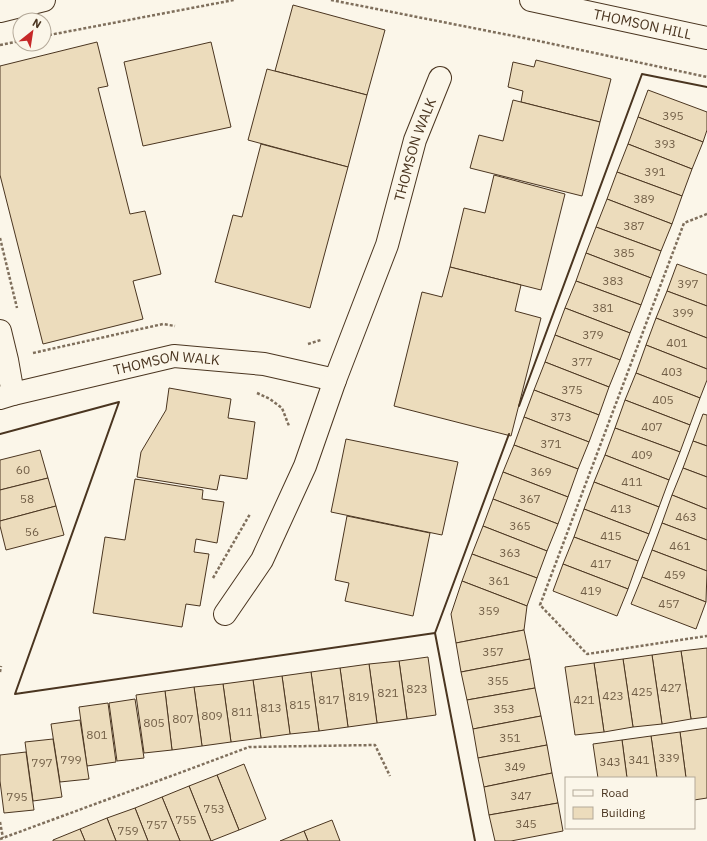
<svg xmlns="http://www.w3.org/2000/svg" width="707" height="841" font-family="'IBM Plex Sans',sans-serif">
	<rect width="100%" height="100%" fill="#fbf6e9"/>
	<g fill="#ecdcbc" stroke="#4a3520">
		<polygon points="293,5 385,30 367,95 275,71"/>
		<polygon points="97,42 108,86 98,88 130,214 145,211 161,274 133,281 143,319 43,344 0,175 0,66"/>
		<polygon points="211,42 231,127 143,146 124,62"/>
		<polygon points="536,60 611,79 600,122 521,102 523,91 508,87 513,62 534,67"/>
		<polygon points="267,69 367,95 348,167 248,140"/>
		<polygon points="648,90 707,112 707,130 703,142 638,117"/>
		<polygon points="513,100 600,122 582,196 470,168 479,135 503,141"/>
		<polygon points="638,117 703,142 692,169 628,144"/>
		<polygon points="261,144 348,167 310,308 215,282 233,215 242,217"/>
		<polygon points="628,144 692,169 682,196 617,172"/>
		<polygon points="617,172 682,196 672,224 607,199"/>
		<polygon points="494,175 565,194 541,290 450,267 464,208 485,213"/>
		<polygon points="607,199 672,224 661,251 596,227"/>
		<polygon points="596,227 661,251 651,278 586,253"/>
		<polygon points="586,253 651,278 641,305 576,281"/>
		<polygon points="677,264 707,275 707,306 667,291"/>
		<polygon points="450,267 521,285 515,311 541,318 511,436 394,406 422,292 442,297"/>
		<polygon points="576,281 641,305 630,333 565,308"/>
		<polygon points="667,291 707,306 707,338 656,318"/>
		<polygon points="565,308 630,333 620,360 555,335"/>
		<polygon points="656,318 707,338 707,369 646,345"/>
		<polygon points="555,335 620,360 609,387 545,362"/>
		<polygon points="646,345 707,369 707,380 700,398 636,373"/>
		<polygon points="545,362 609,387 599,415 534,390"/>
		<polygon points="636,373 700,398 690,425 625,400"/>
		<polygon points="169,388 231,399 228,418 255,422 247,479 220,475 217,490 137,477 141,452 166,410"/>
		<polygon points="534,390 599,415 589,442 524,417"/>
		<polygon points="625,400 690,425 680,452 615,428"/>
		<polygon points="703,414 707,415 707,446 693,441"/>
		<polygon points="524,417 589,442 578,469 514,445"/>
		<polygon points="615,428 680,452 669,480 605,455"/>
		<polygon points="346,439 458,462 442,535 331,512"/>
		<polygon points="693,441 707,446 707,477 683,468"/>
		<polygon points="514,445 578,469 568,497 503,472"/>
		<polygon points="40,450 48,478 0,490 0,460"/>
		<polygon points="605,455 669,480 659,507 594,482"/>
		<polygon points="683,468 707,477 707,509 672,495"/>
		<polygon points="503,472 568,497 558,524 493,499"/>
		<polygon points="48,478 56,506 0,521 0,490"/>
		<polygon points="135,479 203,490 202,499 224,502 217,543 196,539 194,552 209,554 200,606 186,604 182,627 93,613 105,537 125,540"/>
		<polygon points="594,482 659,507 649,534 584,509"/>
		<polygon points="672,495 707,509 707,540 662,523"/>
		<polygon points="493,499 558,524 547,551 483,526"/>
		<polygon points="56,506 64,535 6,550 0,526 0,521"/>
		<polygon points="584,509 649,534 638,561 574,537"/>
		<polygon points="347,516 430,533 413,616 345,601 349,583 335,580"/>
		<polygon points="662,523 707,540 707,571 652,550"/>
		<polygon points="483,526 547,551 537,578 472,554"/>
		<polygon points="574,537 638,561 628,589 563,564"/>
		<polygon points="652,550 707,571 706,602 642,577"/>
		<polygon points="472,554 537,578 527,606 462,581"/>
		<polygon points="563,564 628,589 617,616 553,591"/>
		<polygon points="642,577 706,602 696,629 631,604"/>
		<polygon points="462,581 527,606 524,630 456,643 451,614"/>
		<polygon points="524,630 530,659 461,672 456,643"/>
		<polygon points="707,648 707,717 691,719 681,651"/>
		<polygon points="681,651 691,719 662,724 652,655"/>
		<polygon points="652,655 662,724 633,727 623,659"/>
		<polygon points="428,657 436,715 407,719 399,661"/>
		<polygon points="530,659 535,688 467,700 461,672"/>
		<polygon points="623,659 633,727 604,732 594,663"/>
		<polygon points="399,661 407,719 377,723 369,664"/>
		<polygon points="594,663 604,732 575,735 565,667"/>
		<polygon points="369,664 377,723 348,727 340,668"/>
		<polygon points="340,668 348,727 319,731 311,672"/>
		<polygon points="311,672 319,731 290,734 282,676"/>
		<polygon points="282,676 290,734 261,738 253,680"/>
		<polygon points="253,680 261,738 231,742 223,684"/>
		<polygon points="223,684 231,742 202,746 194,687"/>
		<polygon points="194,687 202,746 172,750 165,691"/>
		<polygon points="535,688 541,716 473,729 467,700"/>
		<polygon points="165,691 172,750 144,753 136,695"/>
		<polygon points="135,699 144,758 117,761 109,703"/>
		<polygon points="108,703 116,762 87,766 79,707"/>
		<polygon points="541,716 547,745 478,758 473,729"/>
		<polygon points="80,720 89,779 60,782 51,724"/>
		<polygon points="707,728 707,798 694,800 694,778 686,778 680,732"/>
		<polygon points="680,732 686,778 657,778 651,736"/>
		<polygon points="651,736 657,778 627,778 622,740"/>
		<polygon points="53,739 62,797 33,801 25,742"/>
		<polygon points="622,740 627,778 598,778 593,744"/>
		<polygon points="547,745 552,773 484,787 478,758"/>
		<polygon points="26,752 34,810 4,813 0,781 0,755"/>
		<polygon points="244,764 266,819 239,830 217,775"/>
		<polygon points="552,773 558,803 489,815 484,787"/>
		<polygon points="217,775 239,830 211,841 189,786"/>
		<polygon points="189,786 211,841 180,841 162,797"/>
		<polygon points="162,797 180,841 148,841 135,808"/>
		<polygon points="558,803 563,831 511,841 495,841 489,815"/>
		<polygon points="135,808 148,841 116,841 107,818"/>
		<polygon points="107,818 116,841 85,841 80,829"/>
		<polygon points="332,820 340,841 308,841 304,831"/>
		<polygon points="80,829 85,841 53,841 53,840"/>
		<polygon points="304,831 308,841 280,841"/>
	</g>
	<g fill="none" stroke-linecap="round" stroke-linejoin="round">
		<defs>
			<g id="minor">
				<path id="s1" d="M531 0 707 38"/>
				<polyline points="0,11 44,0"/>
				<polyline points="0,331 7,360 13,394"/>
				<path id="s2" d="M0 398 13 394 174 356 264 364 335 380"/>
				<path id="s3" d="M225 614 262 560 305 466 335 380 387 245 415 140 440 78"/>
			</g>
		</defs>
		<use href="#minor" stroke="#4a3520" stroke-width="24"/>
		<g stroke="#7f6f5c" stroke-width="2.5" stroke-dasharray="3 2" stroke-linecap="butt">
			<polyline points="331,0 534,40 707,77"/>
			<polyline points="44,36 234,0"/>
			<polyline points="0,45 20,41"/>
			<polyline points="707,214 684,223 540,605 587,654 707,636"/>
			<polyline points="0,238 17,308"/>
			<polyline points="308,344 321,340"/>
			<polyline points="33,353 163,324 175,326"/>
			<polyline points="257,393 270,399 282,408 289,426"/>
			<polyline points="213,578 250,514"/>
			<polyline points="0,672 1,666"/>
			<polyline points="0,822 3,838"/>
			<polyline points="0,839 182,772 249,747 375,745 390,776"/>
		</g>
		<use href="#minor" stroke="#fbf6e9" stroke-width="22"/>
		<g stroke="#4a3520" stroke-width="2">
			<polyline points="519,406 642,74 707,87"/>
			<polyline points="0,434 119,402 15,694 435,633 475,841"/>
			<polyline points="435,633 509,434"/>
		</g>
	</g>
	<g text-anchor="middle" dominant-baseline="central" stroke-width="3" stroke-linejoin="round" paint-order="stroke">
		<g font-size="12" fill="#725f47">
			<text x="673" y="115">395</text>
			<text x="665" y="143">393</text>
			<text x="655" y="171">391</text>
			<text x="644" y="198">389</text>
			<text x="634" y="225">387</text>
			<text x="624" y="252">385</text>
			<text x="613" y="280">383</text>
			<text x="688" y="283">397</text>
			<text x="603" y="307">381</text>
			<text x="683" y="312">399</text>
			<text x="593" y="334">379</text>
			<text x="677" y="342">401</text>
			<text x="582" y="361">377</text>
			<text x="672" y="371">403</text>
			<text x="572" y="389">375</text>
			<text x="663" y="399">405</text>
			<text x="561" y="416">373</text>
			<text x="652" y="426">407</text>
			<text x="551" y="443">371</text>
			<text x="642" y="454">409</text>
			<text x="23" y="469">60</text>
			<text x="541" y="471">369</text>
			<text x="632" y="481">411</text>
			<text x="27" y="498">58</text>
			<text x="530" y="498">367</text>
			<text x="621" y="508">413</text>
			<text x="686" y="516">463</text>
			<text x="520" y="525">365</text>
			<text x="32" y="531">56</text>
			<text x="611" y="535">415</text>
			<text x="680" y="545">461</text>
			<text x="510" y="552">363</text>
			<text x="601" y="563">417</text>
			<text x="675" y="574">459</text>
			<text x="499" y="580">361</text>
			<text x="591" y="590">419</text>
			<text x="669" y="603">457</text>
			<text x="489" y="610">359</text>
			<text x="493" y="651">357</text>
			<text x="498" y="680">355</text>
			<text x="671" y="687">427</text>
			<text x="417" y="688">823</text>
			<text x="642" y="691">425</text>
			<text x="388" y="692">821</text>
			<text x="613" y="695">423</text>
			<text x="359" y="696">819</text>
			<text x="329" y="699">817</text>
			<text x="584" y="699">421</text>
			<text x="300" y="704">815</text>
			<text x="271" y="707">813</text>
			<text x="504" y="708">353</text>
			<text x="242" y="711">811</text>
			<text x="212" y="715">809</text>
			<text x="183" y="718">807</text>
			<text x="154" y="722">805</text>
			<text x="97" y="734">801</text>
			<text x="510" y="737">351</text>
			<text x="669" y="757">339</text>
			<text x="71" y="759">799</text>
			<text x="639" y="759">341</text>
			<text x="610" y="761">343</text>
			<text x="42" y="762">797</text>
			<text x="515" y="766">349</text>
			<text x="521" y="795">347</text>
			<text x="17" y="796">795</text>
			<text x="214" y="808">753</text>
			<text x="186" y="819">755</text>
			<text x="526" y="823">345</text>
			<text x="157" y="824">757</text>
			<text x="128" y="830">759</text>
		</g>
		<g font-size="14" fill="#4a3520" stroke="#fbf6e9">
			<text stroke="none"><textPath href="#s1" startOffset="114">THOMSON HILL</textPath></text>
			<text stroke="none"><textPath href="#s3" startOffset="504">THOMSON WALK</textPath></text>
			<text stroke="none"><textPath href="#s2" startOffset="171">THOMSON WALK</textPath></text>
		</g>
	</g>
	<rect x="565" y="777" width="130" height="52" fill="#fbf6e9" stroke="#b4a999"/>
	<rect x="573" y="790" width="20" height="6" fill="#fbf6e9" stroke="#b4a999"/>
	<text x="601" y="797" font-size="12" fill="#4a3520">Road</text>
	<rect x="573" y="807" width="20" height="12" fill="#ecdcbc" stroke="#b4a999"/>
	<text x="601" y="817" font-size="12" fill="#4a3520">Building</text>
	<g transform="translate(32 32) rotate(30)"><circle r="19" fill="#fbf6e9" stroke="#b4a999"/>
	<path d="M0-3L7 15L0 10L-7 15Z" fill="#c62828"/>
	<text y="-6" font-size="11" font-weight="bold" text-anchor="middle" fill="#4a3520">N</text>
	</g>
</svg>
